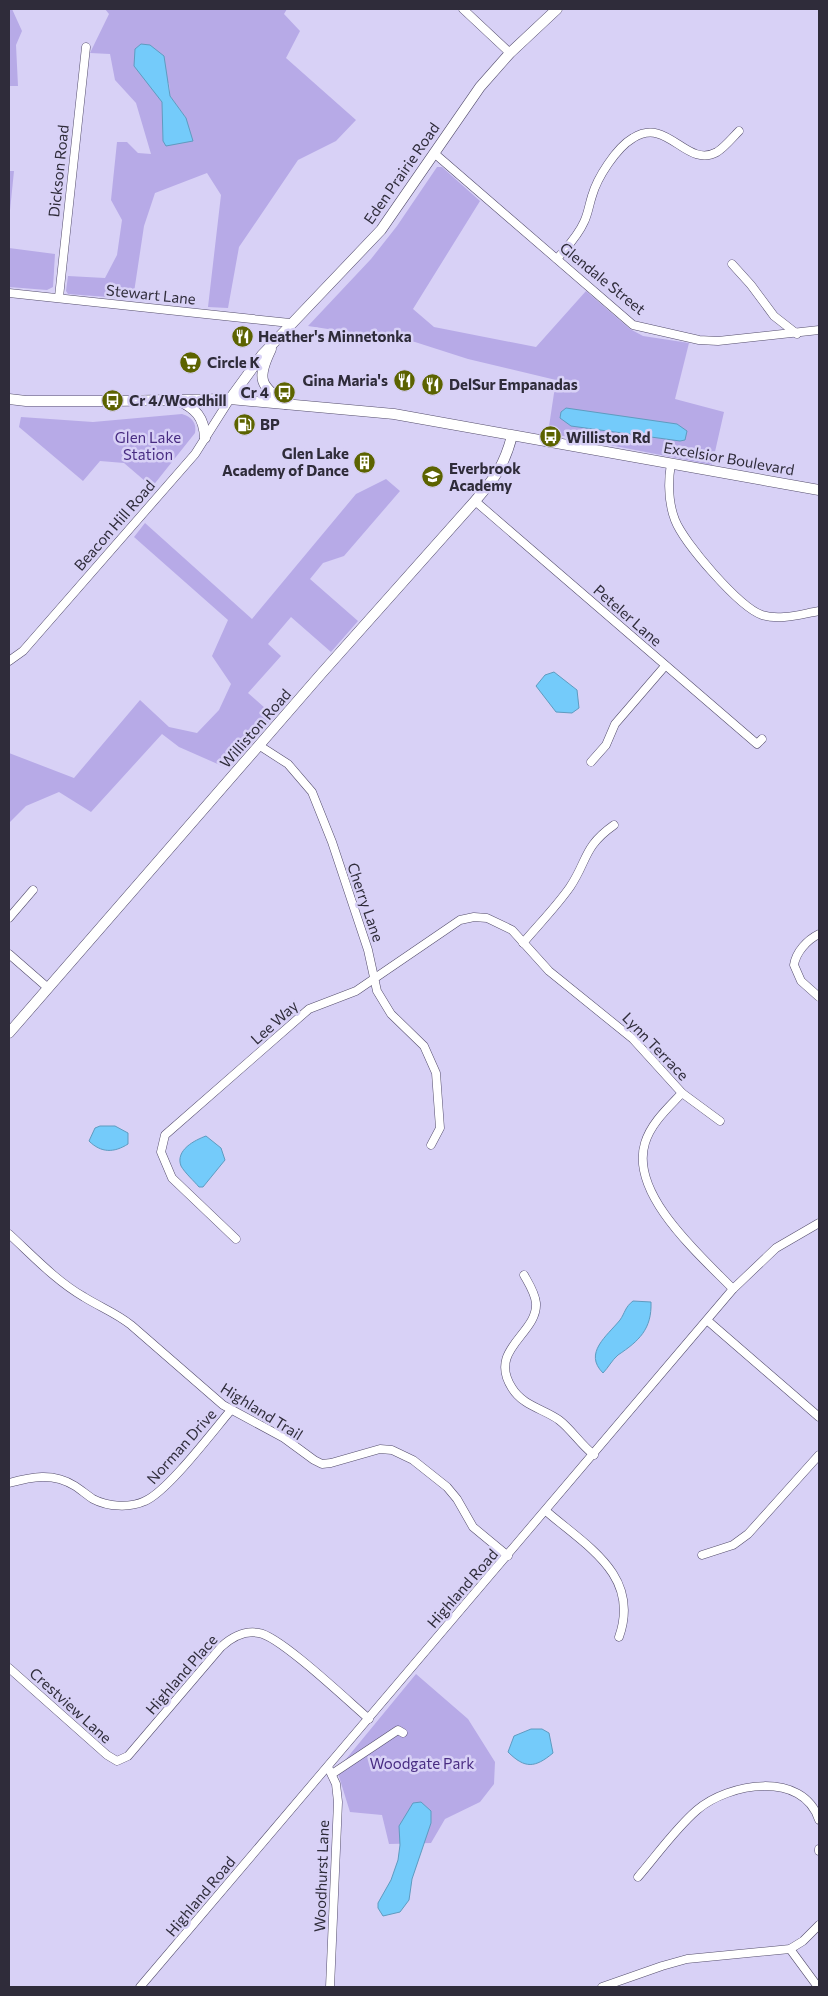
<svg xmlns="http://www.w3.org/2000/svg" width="828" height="1996" font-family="Commissioner,sans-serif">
	<rect width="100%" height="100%" fill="#d8d1f6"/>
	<g fill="#b7aae7" fill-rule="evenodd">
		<polygon points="9,9 12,9 22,31 16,45 18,86 9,86"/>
		<path d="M105 9H287L284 14 300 31 286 58 356 120 336 141 298 160 239 247 228 308 208 307 221 195 207 173 155 193 144 226 133 299 68 294 66 291 68 276 105 278 117 255 122 220 111 200 117 142H127L138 153 151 154 136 103 115 80 110 54 90 53 109 14ZM169 83 170 96 186 118 163 141 162 102 154 89Z"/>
		<polygon points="437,167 442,167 480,201 413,309 434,327 536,347 586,291 630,329 643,336 689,343 675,399 724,412 712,465 548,433 556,380 468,359 415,342 308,326 371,259 397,226"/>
		<polygon points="9,171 14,171 9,220"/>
		<polygon points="9,248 55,254 53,287 47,290 9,287"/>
		<path d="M182 414C192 417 197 423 195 433L152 487 124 463 100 461 83 481 19 427 21 417 93 422Z"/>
		<polygon points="386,479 400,491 344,556 323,563 310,579 358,621 331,652 291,617 268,644 281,656 248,693 274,716 229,769 179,747 162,734 91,812 59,792 26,806 9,823 9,753 74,778 140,700 169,727 197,733 219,710 231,684 212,656 228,620 134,537 145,523 252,619 356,494"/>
		<polygon points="416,1674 468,1719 495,1762 494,1784 480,1802 445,1819 431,1843 389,1844 382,1815 350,1812 337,1770"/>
	</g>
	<g fill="#74cbfa" stroke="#5f9bc0">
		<polygon points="141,44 150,45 164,56 170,96 186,118 193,141 166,146 163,141 162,102 134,66 135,49"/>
		<polygon points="566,408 677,424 687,431 685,440 680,441 571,426 560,418 561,412"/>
		<polygon points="554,672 577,690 579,708 572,713 556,712 536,686 545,675"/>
		<path d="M100 1126H115L128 1133V1144C114 1153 101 1153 89 1141L95 1128Z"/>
		<path d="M206 1136 221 1148 225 1160 203 1187H199C194 1181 185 1173 181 1166 175 1150 195 1140 206 1136Z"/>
		<path d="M633 1301 651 1302C652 1329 639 1341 618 1355 612 1360 608 1368 603 1373 583 1353 607 1336 620 1320 625 1313 625 1307 633 1301Z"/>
		<path d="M531 1729H542L549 1733 553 1753C535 1768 525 1769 508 1752L514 1736Z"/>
		<polygon points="421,1802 431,1811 431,1823 412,1879 409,1900 400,1912 383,1916 378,1908 378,1903 391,1880 398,1860 400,1845 399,1826 413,1803"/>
	</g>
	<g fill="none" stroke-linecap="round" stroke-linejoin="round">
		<defs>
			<g id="minor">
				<polyline points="463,9 510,53"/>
				<polyline points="434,153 633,325 699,340 718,341 819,330"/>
				<path d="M557 259C567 247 578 236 584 222 588 214 589 205 592 196 597 178 616 148 633 138 668 116 686 169 717 152 725 147 732 138 739 131"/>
				<polyline points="732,264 751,285 774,316 797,334"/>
				<polyline points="9,293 290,323"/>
				<polyline points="59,297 86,47"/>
				<path d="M671 463C668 482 668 502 675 520 684 543 739 607 762 615 780 621 801 614 819 611"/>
				<polyline points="475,501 757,744 762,739"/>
				<polyline points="9,661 23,651 195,454 230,399"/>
				<polyline points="260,746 288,764 312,792 332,842 368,950 377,991 391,1014 424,1046 436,1073 440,1128 431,1145"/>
				<polyline points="591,762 606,745 615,724 665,666"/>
				<polyline points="9,918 33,890"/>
				<path d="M819 934C807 940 796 952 794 965L801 981 819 997"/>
				<path d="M523 943C539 924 556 907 570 887 588 860 583 847 614 825"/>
				<polyline points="9,954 48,988"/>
				<path d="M682 1093C668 1108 651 1123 645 1143 629 1194 701 1256 733 1289"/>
				<path d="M9 1234C32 1255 56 1281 84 1297 100 1307 116 1313 131 1325L223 1405 284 1438 314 1460 322 1464 331 1463 380 1449 392 1450 413 1460 447 1487 457 1499 473 1527 508 1556"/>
				<polyline points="236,1239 172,1178 161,1152 165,1135 309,1009 356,991 460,920 474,917 487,918 512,930 549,971 633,1039 682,1093 720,1121"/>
				<path d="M524 1275C529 1284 535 1293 536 1303 538 1334 487 1349 512 1388 523 1406 544 1409 559 1420 571 1429 580 1444 594 1455"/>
				<polyline points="708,1321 819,1417"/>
				<path d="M9 1483C31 1477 53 1472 75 1486 81 1490 87 1495 93 1499 108 1507 130 1508 145 1501 168 1491 213 1431 231 1410"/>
				<path d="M546 1511C586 1546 641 1575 619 1637"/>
				<polyline points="702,1555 733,1545 748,1534 819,1455"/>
				<path d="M9 1668 107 1755 117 1761 128 1756 221 1647C232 1637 244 1630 259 1633 280 1636 349 1702 369 1719"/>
				<polyline points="328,1767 336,1784 338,1802 330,1987"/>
				<polyline points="332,1774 398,1730 403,1733"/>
				<polyline points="819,1849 819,1851"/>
				<path d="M638 1877C657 1855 675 1829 697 1810 728 1783 803 1770 819 1820"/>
				<polyline points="790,1949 818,1987"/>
				<polyline points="140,1987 733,1289 776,1248 819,1223"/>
				<polyline points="602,1987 662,1966 687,1959 790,1949 803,1941 819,1925"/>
			</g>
			<g id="major">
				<path d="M271 349C256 380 260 385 286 404"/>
				<polyline points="9,399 26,401 113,401 230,399 394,414 819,490"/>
				<polyline points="230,399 262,355 381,230 480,87 510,53 557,9"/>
				<path d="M178 400C196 409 204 417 205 438"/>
				<path d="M9 1033 321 674 475 501C495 478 504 466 512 436"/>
			</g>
		</defs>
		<use href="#minor" stroke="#544d6c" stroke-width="9"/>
		<use href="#major" stroke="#544d6c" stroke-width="11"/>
		<use href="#minor" stroke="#fff" stroke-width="8"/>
		<use href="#major" stroke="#fff" stroke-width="10"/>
	</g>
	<defs>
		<symbol id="restaurant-disc" viewBox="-11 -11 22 22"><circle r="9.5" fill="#5c6300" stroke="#d8d1f6"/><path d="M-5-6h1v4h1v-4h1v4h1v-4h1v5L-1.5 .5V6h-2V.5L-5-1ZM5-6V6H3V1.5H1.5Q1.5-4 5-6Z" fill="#fff"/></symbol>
		<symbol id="supermarket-disc" viewBox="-11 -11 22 22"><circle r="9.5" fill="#5c6300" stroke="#d8d1f6"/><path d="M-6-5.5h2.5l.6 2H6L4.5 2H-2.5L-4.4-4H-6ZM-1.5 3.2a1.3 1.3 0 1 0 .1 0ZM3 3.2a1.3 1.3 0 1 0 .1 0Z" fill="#fff"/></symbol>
		<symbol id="bus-disc" viewBox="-11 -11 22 22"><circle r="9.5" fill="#5c6300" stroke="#d8d1f6"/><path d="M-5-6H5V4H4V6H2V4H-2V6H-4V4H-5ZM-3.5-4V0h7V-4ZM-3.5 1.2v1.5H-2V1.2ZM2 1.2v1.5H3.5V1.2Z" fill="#fff"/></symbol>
		<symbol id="fuel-disc" viewBox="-11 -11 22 22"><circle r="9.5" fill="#5c6300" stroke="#d8d1f6"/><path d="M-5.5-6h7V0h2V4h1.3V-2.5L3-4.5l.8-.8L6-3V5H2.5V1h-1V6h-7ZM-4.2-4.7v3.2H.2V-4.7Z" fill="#fff"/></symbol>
		<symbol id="building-disc" viewBox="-11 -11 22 22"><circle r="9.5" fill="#5c6300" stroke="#d8d1f6"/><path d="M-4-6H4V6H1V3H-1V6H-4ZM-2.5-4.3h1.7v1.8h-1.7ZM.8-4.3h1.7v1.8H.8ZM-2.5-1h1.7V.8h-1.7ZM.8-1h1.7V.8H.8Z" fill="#fff"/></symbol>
		<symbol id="school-disc" viewBox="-11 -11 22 22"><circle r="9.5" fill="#5c6300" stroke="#d8d1f6"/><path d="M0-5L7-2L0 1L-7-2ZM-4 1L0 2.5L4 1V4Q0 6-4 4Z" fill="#fff"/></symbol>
	</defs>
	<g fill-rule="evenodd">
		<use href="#restaurant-disc" x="230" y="324" width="25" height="25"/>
		<use href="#supermarket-disc" x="178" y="350" width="25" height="25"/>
		<use href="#restaurant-disc" x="392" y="368" width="25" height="25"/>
		<use href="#restaurant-disc" x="420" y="372" width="25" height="25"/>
		<use href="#bus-disc" x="272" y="380" width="25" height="25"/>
		<use href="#bus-disc" x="100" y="388" width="25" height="25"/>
		<use href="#fuel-disc" x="232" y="412" width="25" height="25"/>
		<use href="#bus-disc" x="538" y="424" width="25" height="25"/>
		<use href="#building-disc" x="352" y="450" width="25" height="25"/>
		<use href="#school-disc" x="420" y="464" width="25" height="25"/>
	</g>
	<g text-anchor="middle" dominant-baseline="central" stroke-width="5" stroke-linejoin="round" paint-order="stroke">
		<g font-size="15" fill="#2f2c3a" stroke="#d8d1f6">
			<text transform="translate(58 171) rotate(-84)">Dickson Road</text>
			<text transform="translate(401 173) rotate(-55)">Eden Prairie Road</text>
			<text transform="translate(603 278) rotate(39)">Glendale Street</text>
			<text transform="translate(151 294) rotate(6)">Stewart Lane</text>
			<text transform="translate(729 458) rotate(10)">Excelsior Boulevard</text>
			<text transform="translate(114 525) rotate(-49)">Beacon Hill Road</text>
			<text transform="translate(628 615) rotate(41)">Peteler Lane</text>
			<text transform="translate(255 728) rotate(-49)">Williston Road</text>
			<text transform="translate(366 902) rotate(71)">Cherry Lane</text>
			<text transform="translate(274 1022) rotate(-42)">Lee Way</text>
			<text transform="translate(656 1046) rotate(46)">Lynn Terrace</text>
			<text transform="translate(262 1411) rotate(32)">Highland Trail</text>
			<text transform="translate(181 1446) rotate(-48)">Norman Drive</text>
			<text transform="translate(462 1588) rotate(-49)">Highland Road</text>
			<text transform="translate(181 1674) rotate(-49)">Highland Place</text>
			<text transform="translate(71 1705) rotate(42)">Crestview Lane</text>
			<text transform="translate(321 1876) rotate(-88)">Woodhurst Lane</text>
			<text transform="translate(200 1896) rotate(-50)">Highland Road</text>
		</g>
		<g font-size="15" font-weight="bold" fill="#2f2c3a" stroke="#d8d1f6" text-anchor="start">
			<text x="258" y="336">Heather's Minnetonka</text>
			<text x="207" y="362">Circle K</text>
			<text x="388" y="380" text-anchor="end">Gina Maria's</text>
			<text x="449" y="384">DelSur Empanadas</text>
			<text x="269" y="392" text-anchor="end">Cr 4</text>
			<text x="129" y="400">Cr 4/Woodhill</text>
			<text x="260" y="424">BP</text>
			<text x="566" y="437">Williston Rd</text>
			<text x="349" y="453" text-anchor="end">Glen Lake<tspan x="349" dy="17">Academy of Dance</tspan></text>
			<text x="449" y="468">Everbrook<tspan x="449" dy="17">Academy</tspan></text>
		</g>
		<g font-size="15" fill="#482c82" stroke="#d8d1f6">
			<text x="148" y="437">Glen Lake<tspan x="148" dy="17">Station</tspan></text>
			<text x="422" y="1763">Woodgate Park</text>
		</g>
	</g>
	<rect width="828" height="1996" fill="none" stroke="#2f2c3a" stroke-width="20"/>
</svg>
